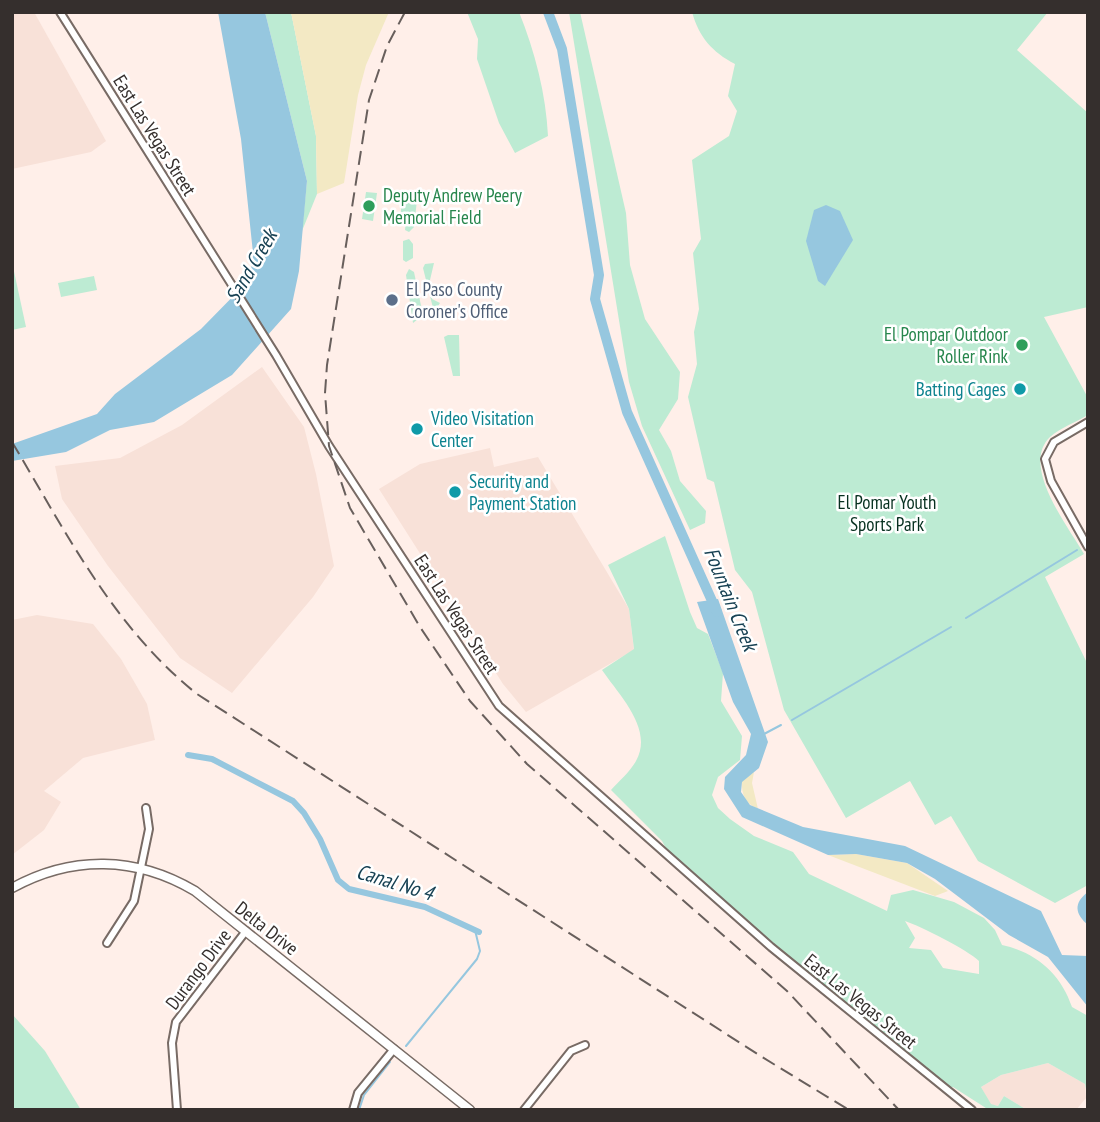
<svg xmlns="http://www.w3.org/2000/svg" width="1100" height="1122" font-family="'PT Sans Narrow',sans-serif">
	<rect width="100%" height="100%" fill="#ffefe9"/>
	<g fill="#f8e1d8">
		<polygon points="12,12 34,12 80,94 106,141 91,152 12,169"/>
		<polygon points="262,367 304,427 316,474 334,566 313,597 232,693 180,658 108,566 62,499 55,466 120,458 182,425"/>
		<polygon points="490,448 494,467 538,457 629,609 634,650 526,712 503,684 379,489 420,464"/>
		<polygon points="37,615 93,624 121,659 147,704 155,740 83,758 44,791 61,802 44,830 12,855 12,620"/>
		<polygon points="1048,1063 1085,1084 1086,1098 1076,1110 1027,1110 1004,1096 998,1106 990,1104 981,1087 1001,1075"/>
	</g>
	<g fill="#bdebd3" fill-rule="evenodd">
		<polygon points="265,12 291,12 316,136 317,194 302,231 307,181"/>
		<path d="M467 12H519C535 52 546 94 548 136L515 153 499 123 477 59 478 39Z"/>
		<polygon points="569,12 580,12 626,213 630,265 645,319 680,372 678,399 659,430 671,451 680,481 706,511 705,523 690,530 642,426 629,382"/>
		<path d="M692 12H1048L1017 50 1088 113V307L1044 317 1088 398V415C1076 422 1060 428 1050 437 1020 466 1068 526 1084 554L1045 577 1088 665V885L1055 903 978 861 951 816 935 825 910 781 846 818 784 710 752 592 735 570 714 482 707 479 688 397 697 364 694 332 699 309 693 253 701 239 692 160 729 136 737 111 728 96 735 64C712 52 699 37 692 12Z"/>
		<polygon points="401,191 418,191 414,227 409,232 405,230 406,220 401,218"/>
		<polygon points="366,192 377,193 373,221 362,219"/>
		<polygon points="409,239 413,244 413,258 406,262 403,260 403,241"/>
		<polygon points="12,262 26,327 12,330"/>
		<polygon points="434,263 430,280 432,299 440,303 434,312 423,268 425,264"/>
		<polygon points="409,269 414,272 423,315 413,323 406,275"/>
		<polygon points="94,276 97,290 61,297 58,283"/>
		<polygon points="448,335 459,335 460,376 453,376 444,337"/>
		<path d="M665 536 690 612 697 628 708 634 723 673 721 701 742 736 740 760 718 777 712 795 718 808 730 819 754 836 793 852 809 874 887 911 891 895 913 890 954 902 984 918 995 930 1002 945C1036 952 1061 974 1072 1007L1088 1016V1100L1085 1084 1048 1063 1001 1075 981 1087 991 1104 998 1106 1004 1096 1027 1110H989L953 1087 945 1089 674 863 662 841 611 790C619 781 630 772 636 761 654 729 619 695 602 670L634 649 629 609 608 565ZM905 921C920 926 968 950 979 961V974L943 968 931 950 909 948 915 938Z"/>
		<polygon points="12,1014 45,1051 81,1110 12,1110"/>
	</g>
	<g fill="#f3e9c4">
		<polygon points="291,12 389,12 366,65 358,95 344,183 317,194 316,136"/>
		<path d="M754 772 752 783 758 809C746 804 741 795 742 781Z"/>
		<polygon points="856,854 907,863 948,891 935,896 828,855"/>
	</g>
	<g fill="#96c7df">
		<polygon points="218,12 265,12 307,181 299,271 291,309 232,375 154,422 110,430 66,452 12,461 12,444 97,414 115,394 201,329 250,279 253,253 241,139"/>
		<polygon points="826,205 840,211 853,240 825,286 818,281 806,241 814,210"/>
		<polygon points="718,599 768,742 759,768 742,782 741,792 750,805 803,827 905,846 1041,911 1062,955 1088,956 1088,1007 1048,957 1009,935 935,879 907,863 856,854 828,855 742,817 724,789 725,777 746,755 751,734 733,702 697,602"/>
		<path d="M1088 892V925C1075 914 1073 903 1088 892Z"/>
	</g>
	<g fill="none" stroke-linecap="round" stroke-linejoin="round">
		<g stroke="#96c7df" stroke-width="2">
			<polyline points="966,618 1077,550"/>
			<polyline points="792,720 951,627"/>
			<polyline points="764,734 781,725"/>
			<polyline points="406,1046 477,959 480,951 475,930"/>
			<polyline points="359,1110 364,1095 390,1062"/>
		</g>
		<polyline stroke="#96c7df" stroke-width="6" points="188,755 212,759 293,801 304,813 320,839 338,880 349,889 425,907 479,932"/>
		<polyline stroke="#96c7df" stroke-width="10" points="548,12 562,49 599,275 595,299 627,412 717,612"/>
		<defs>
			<g id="minor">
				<polyline points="60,12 276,355 329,446 499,706 771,947 972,1110"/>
				<polyline points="1088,422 1054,442 1045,459 1051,481 1088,547"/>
				<polyline points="107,943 134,901 149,829 146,808"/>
				<polyline points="177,1110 172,1043 176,1022 246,931"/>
				<polyline points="353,1110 358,1093 394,1049"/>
				<polyline points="524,1110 571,1051 585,1045"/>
			</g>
			<path id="major" d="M12 888C72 855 136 856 195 891L470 1110"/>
		</defs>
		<use href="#minor" stroke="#786b65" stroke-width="10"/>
		<use href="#major" stroke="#786b65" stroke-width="11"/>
		<use href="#minor" stroke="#fff" stroke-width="6"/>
		<use href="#major" stroke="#fff" stroke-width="8"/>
		<g stroke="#685f5c" stroke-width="2" stroke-dasharray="14 7" stroke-linecap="butt">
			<polyline points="405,12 387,46 369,100 327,365 325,393 329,446 350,508 420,627 470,701 527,764 787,991 899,1110"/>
			<path d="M12 442C66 532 113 627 197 694L762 1057 849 1110"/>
		</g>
	</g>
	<g fill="#2e9e5b" stroke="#fff" stroke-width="2.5">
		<circle cx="369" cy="206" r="7"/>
		<circle cx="1022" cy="345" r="7"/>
	</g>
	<circle fill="#5c6f8a" stroke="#fff" stroke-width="2.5" cx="392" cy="300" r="7"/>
	<g fill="#0f9aa8" stroke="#fff" stroke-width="2.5">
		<circle cx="1020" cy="389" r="7"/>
		<circle cx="417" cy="429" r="7"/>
		<circle cx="455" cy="492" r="7"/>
	</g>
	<g text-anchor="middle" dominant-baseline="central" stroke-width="5" stroke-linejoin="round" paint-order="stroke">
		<g font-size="19" fill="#352f2d" stroke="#fff">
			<text transform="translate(155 135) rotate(58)">East Las Vegas Street</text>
			<text transform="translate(457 614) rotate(57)">East Las Vegas Street</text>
			<text transform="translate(267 928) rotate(38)">Delta Drive</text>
			<text transform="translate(198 969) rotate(-53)">Durango Drive</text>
			<text transform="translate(861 1001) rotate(39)">East Las Vegas Street</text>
		</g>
		<g font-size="19" fill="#27864d" stroke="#fff" text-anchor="start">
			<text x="383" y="195">Deputy Andrew Peery<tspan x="383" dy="22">Memorial Field</tspan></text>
			<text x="1008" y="334" text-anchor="end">El Pompar Outdoor<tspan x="1008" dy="22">Roller Rink</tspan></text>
		</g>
		<g font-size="19" fill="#4e5e75" stroke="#fff" text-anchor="start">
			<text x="406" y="289">El Paso County<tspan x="406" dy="22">Coroner's Office</tspan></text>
		</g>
		<g font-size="19" fill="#0d838f" stroke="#fff" text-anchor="start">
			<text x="1006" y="389" text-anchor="end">Batting Cages</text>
			<text x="431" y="418">Video Visitation<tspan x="431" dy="22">Center</tspan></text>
			<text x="469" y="481">Security and<tspan x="469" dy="22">Payment Station</tspan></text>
		</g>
		<g font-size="19" fill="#073120" stroke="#fff">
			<text x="887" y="502">El Pomar Youth<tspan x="887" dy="22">Sports Park</tspan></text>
		</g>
		<g font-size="21" font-style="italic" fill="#174153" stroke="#fff">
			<text transform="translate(251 266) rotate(-60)">Sand Creek</text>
			<text transform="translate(731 599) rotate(68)">Fountain Creek</text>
			<text transform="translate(395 882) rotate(17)">Canal No 4</text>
		</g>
	</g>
	<rect width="1100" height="1122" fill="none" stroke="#352f2d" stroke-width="28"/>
</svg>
